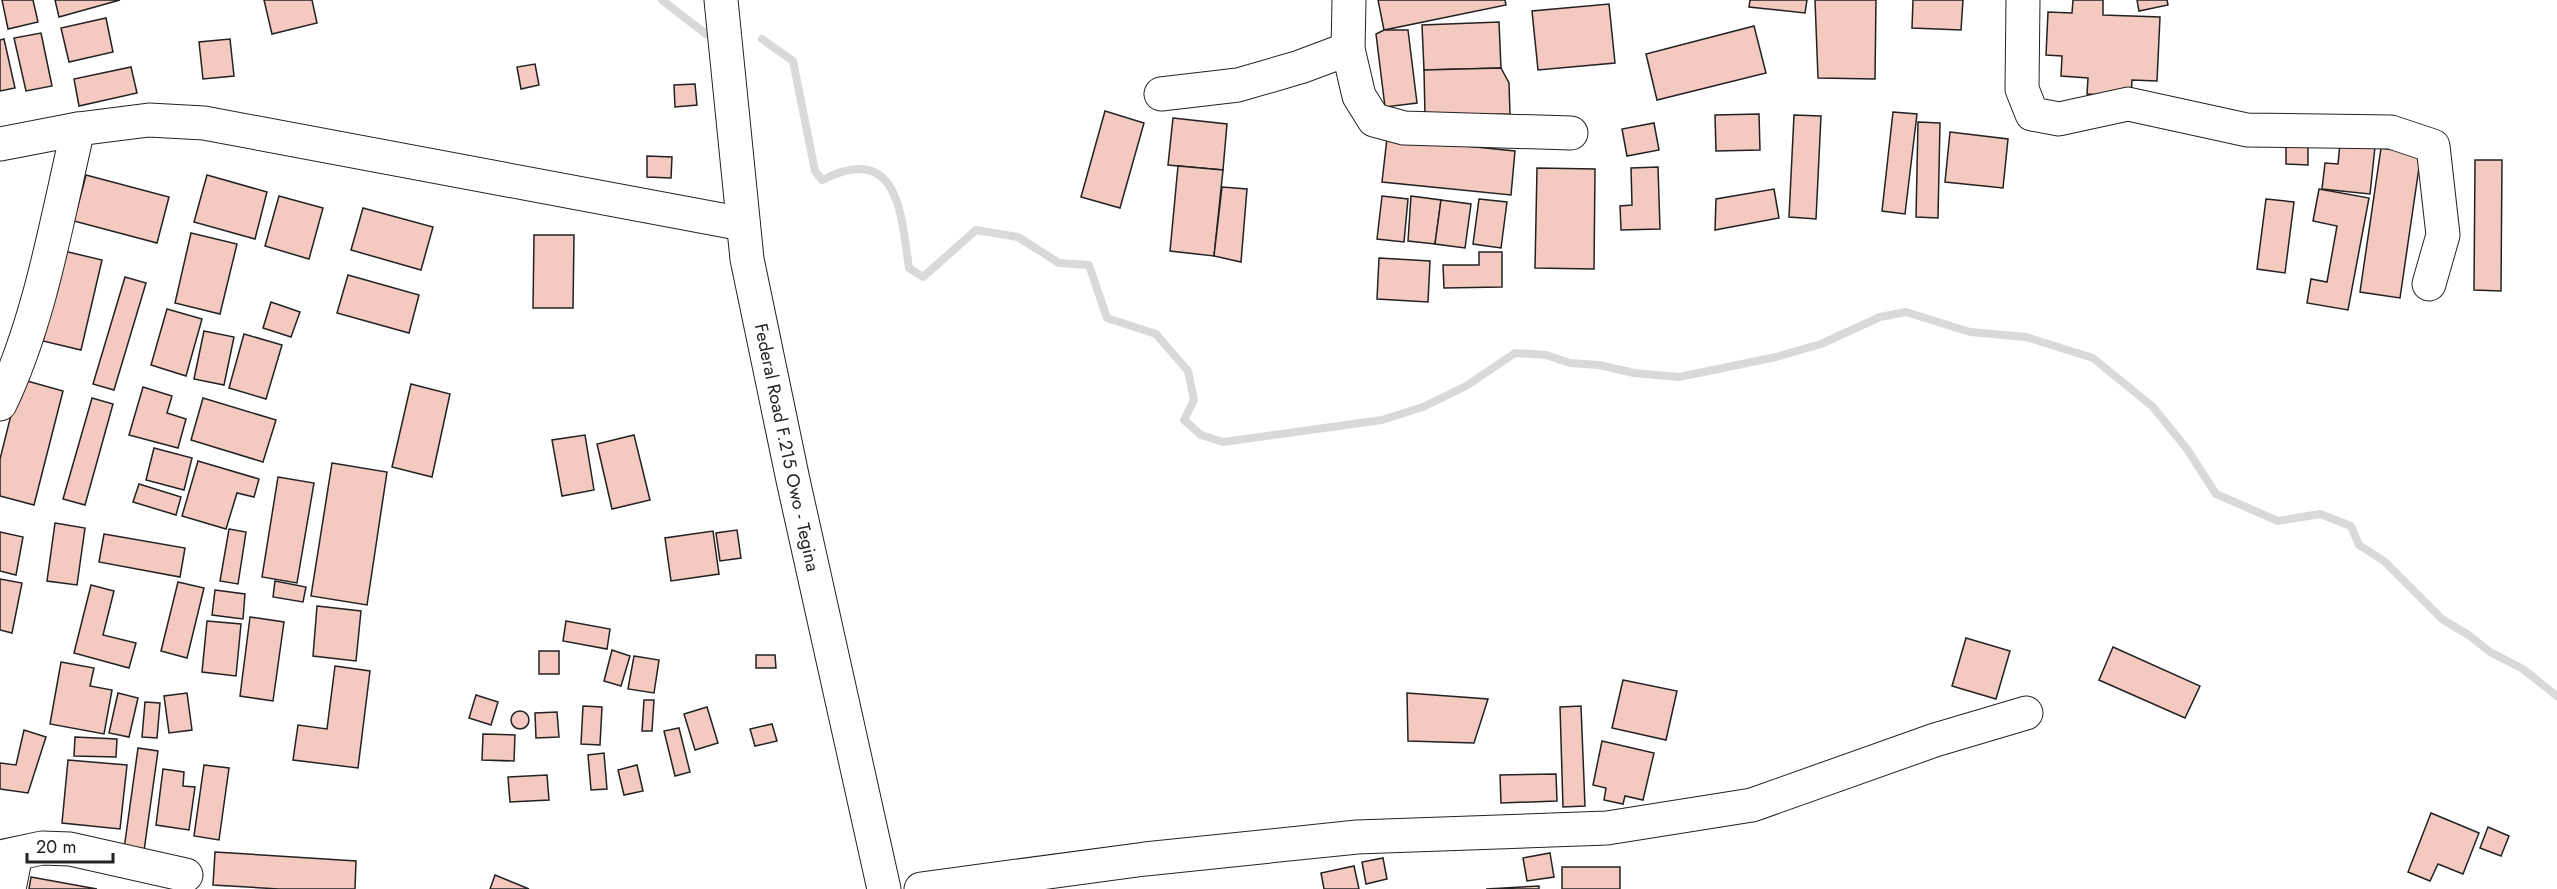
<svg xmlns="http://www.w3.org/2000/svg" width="2557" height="889" font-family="Jost,sans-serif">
	<rect width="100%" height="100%" fill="#fff"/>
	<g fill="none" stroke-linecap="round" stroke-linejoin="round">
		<g stroke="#d9d9d9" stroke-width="8">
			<polyline points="662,0 706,34"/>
			<path d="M762 39 793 61 815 171 822 180C899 141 901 214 909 268L923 277 976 230 1018 237 1059 263 1089 265 1107 318 1156 334 1188 371 1194 400 1184 420 1201 435 1223 442 1382 420 1423 407 1466 386 1515 353 1546 355 1570 363 1599 365 1634 373 1679 377 1776 357 1821 344 1880 317 1906 312 1970 332 2026 337 2093 358 2153 407 2187 449 2216 494 2278 521 2320 514 2351 526 2359 545 2384 561 2442 619 2470 636 2490 652 2523 669 2557 696"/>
		</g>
	</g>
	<g fill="#f3c9c0" stroke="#222" stroke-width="1.5">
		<polygon points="2,0 33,0 38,22 8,29"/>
		<polygon points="55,0 120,0 59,17"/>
		<polygon points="264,0 312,0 317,23 272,34"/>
		<polygon points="1378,0 1505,0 1506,5 1384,30"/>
		<polygon points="1750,0 1807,0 1805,13 1749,7"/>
		<polygon points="1815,0 1876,0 1875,79 1818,78"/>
		<polygon points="1913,0 1963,0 1961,30 1912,28"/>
		<polygon points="2073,0 2103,0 2103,15 2160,17 2157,81 2132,80 2131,97 2087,94 2088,78 2061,76 2062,56 2046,55 2048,12 2072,13"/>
		<polygon points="2137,0 2167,0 2168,5 2139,11"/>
		<polygon points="1609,4 1615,63 1538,70 1532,11"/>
		<polygon points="106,18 113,52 69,62 61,28"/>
		<polygon points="1499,22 1501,68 1424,70 1422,25"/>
		<polygon points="1754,26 1766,73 1657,100 1646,54"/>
		<polygon points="1384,30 1408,30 1417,103 1385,107 1376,34"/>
		<polygon points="41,33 52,86 26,91 14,38"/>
		<polygon points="4,39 15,88 0,91 0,40"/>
		<polygon points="230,39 234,76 203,79 199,42"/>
		<polygon points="535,64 539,85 521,89 517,67"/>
		<polygon points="131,67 137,93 79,106 74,79"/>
		<polygon points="1501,68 1509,83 1510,114 1425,116 1424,70"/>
		<polygon points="695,84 697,105 675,107 674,85"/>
		<polygon points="1105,111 1144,123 1120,208 1081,197"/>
		<polygon points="1893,112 1917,114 1905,214 1882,211"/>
		<polygon points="1759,114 1760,150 1716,151 1715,115"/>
		<polygon points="1794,115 1821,116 1816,219 1789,217"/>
		<polygon points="1173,118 1227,124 1223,170 1168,165"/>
		<polygon points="1918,122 1940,123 1938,218 1916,217"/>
		<polygon points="1654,123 1659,150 1627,156 1622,129"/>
		<polygon points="1950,132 2008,139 2003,188 1945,182"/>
		<polygon points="1387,138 1515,151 1511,195 1382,182"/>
		<polygon points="2286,143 2308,143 2308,165 2286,164"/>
		<polygon points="2340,143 2375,147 2370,194 2322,189 2325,163 2338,164"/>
		<polygon points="2381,148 2421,154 2400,298 2360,292"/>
		<polygon points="647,156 672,157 671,178 647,177"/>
		<polygon points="2475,160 2502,160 2501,291 2474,290"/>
		<polygon points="1178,166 1223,170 1214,256 1170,251"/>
		<polygon points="1658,167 1660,229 1621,230 1620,206 1632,205 1631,168"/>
		<polygon points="1537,168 1595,169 1594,269 1535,268"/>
		<polygon points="86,175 169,197 157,243 74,221"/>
		<polygon points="207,175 267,192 255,239 194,222"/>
		<polygon points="1222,187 1247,189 1241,262 1214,256"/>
		<polygon points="1774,189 1779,218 1715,230 1716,199"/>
		<polygon points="2319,189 2369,198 2348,310 2307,303 2311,279 2327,282 2337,226 2313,221"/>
		<polygon points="279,196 323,208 309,259 265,246"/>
		<polygon points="1382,196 1408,199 1404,242 1377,239"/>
		<polygon points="1411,196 1441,200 1435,244 1408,241"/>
		<polygon points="1479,199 1507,202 1501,248 1473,244"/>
		<polygon points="2266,199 2294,202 2285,273 2257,269"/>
		<polygon points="1441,200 1471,204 1465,248 1435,244"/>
		<polygon points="363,208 433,227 421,270 351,250"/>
		<polygon points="191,233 237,244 220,314 175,303"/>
		<polygon points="534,235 574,235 573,308 533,308"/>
		<polygon points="64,251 102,260 81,350 43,341"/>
		<polygon points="1479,252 1502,252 1502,287 1444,288 1443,265 1479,265"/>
		<polygon points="1379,258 1430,261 1428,302 1377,299"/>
		<polygon points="348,275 419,295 409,333 337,313"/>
		<polygon points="125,277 146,283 114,390 93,384"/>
		<polygon points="271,302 300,312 291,337 263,328"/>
		<polygon points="167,309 202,319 186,376 151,365"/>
		<polygon points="204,331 234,337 224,385 194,379"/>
		<polygon points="244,334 282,345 266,399 229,388"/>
		<polygon points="20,379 63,391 34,505 0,496 0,459"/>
		<polygon points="411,384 450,394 432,477 392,467"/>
		<polygon points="143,387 172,396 167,413 186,419 178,448 129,435"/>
		<polygon points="92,398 113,404 85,505 63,499"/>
		<polygon points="203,398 276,420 263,462 191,440"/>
		<polygon points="585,435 594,490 562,496 552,440"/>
		<polygon points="634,435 650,500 612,509 597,444"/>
		<polygon points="154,448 192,458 184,490 146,480"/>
		<polygon points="198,461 259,479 254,497 237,493 226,529 182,516"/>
		<polygon points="332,463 387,472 367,605 311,596"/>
		<polygon points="278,477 314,483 297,583 262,577"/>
		<polygon points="139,484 181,497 176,515 133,502"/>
		<polygon points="55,523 85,528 77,585 47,581"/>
		<polygon points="229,529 246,532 238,584 220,581"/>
		<polygon points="737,530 741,558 720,561 716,533"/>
		<polygon points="713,531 719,574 671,581 665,538"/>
		<polygon points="0,532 23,537 16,575 0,571"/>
		<polygon points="104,534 185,548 180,577 99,562"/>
		<polygon points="0,579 22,583 12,633 0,630"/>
		<polygon points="275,581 306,587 303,602 273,597"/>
		<polygon points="178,582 204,588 187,658 161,651"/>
		<polygon points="91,585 114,591 103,635 136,643 129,668 74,653"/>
		<polygon points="215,590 245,594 243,619 212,615"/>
		<polygon points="317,606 361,611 356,661 313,656"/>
		<polygon points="250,617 284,622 273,701 240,696"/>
		<polygon points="207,621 241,624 236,676 202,672"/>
		<polygon points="566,621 610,629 607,649 563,641"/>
		<polygon points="1966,638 2010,651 1996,699 1952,686"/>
		<polygon points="2113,647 2200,686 2185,718 2099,680"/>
		<polygon points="612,650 630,656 621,686 604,681"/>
		<rect x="539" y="651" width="20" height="23"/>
		<polygon points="756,655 775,655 776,668 756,668"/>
		<polygon points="634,656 659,660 654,693 628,689"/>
		<polygon points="61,662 94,668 90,686 112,690 104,734 50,724"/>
		<polygon points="335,666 370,671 358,768 293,760 298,725 327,729"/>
		<polygon points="1623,680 1677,691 1666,740 1612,728"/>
		<polygon points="118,693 138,698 129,737 109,733"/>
		<polygon points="187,693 192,730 169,733 164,696"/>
		<polygon points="1407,693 1488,699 1474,743 1408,741"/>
		<polygon points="476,695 498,702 491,725 469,718"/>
		<polygon points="644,700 654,700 652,731 642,731"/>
		<polygon points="145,702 160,703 157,738 142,737"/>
		<polygon points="583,706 602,707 600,745 581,744"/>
		<polygon points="1581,706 1585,806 1563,807 1560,707"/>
		<polygon points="707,707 718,743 695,750 684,714"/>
		<circle cx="520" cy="720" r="9"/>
		<polygon points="557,712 559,737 536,738 535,713"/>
		<polygon points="772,724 777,741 755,746 750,729"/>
		<polygon points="679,728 690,772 675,776 664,731"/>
		<polygon points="24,730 46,737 28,793 0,789 0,763 16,765"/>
		<polygon points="483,734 515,735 514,761 482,760"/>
		<polygon points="75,737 117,739 116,757 74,756"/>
		<polygon points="1602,741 1654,753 1643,800 1625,796 1623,804 1604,800 1606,788 1593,785"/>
		<polygon points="138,748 158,751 144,851 124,849"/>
		<polygon points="604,753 607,789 591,790 588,755"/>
		<polygon points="68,760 127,765 120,829 62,823"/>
		<polygon points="204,765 229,768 219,840 194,836"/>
		<polygon points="637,765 643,791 624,795 618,770"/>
		<polygon points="163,769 184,772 183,786 195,787 189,830 156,825"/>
		<polygon points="1556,774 1557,801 1501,803 1500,775"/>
		<polygon points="547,775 549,800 510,802 508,777"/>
		<polygon points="2431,813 2479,833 2463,874 2438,864 2430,881 2408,872"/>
		<polygon points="2488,827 2509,836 2501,856 2480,848"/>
		<polygon points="215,852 356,861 355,889 279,889 213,885"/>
		<polygon points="1550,853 1554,877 1527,881 1523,858"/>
		<polygon points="1383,858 1387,879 1366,884 1362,862"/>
		<polygon points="1354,866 1359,889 1324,889 1321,873"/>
		<rect x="1562" y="867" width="58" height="22"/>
		<polygon points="495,875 529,889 490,889"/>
		<polygon points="31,877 97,889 29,889"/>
		<polygon points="1539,886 1539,889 1486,889"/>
	</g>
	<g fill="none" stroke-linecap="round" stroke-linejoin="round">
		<defs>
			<g id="minor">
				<polyline points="1349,0 1348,49 1359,96 1374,120 1404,128 1571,133"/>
				<polyline points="2023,0 2022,89 2032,114 2059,119 2128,104 2247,130 2391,132 2433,146 2443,235 2429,284"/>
				<polyline points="1161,94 1238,85 1300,67 1348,49"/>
				<polyline points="0,144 78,129 149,120 204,123 743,224"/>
				<path d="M0 404C40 321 57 219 78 129"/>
				<polyline points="0,857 42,848 70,849 186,875"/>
				<polyline points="9,889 16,854"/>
				<polyline points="921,889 1145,859 1357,837 1607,828 1752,805 1935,740 2026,713"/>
			</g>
			<g id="major">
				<path id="s1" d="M721 0 747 259 793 480 884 889"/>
			</g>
		</defs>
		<use href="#minor" stroke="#222" stroke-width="35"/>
		<use href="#major" stroke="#222" stroke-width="35"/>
		<use href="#minor" stroke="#fff" stroke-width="33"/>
		<use href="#major" stroke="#fff" stroke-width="33"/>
	</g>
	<g text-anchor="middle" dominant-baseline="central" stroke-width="4.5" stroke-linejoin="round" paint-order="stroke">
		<g font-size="18" fill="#222" stroke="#fff">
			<text stroke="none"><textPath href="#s1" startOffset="453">Federal Road F.215 Owo - Tegina</textPath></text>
		</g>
	</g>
	<path d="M27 853v9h86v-9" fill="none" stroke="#222222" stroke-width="3"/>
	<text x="36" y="853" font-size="18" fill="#222222" stroke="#ffffff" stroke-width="4.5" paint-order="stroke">20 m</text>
</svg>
